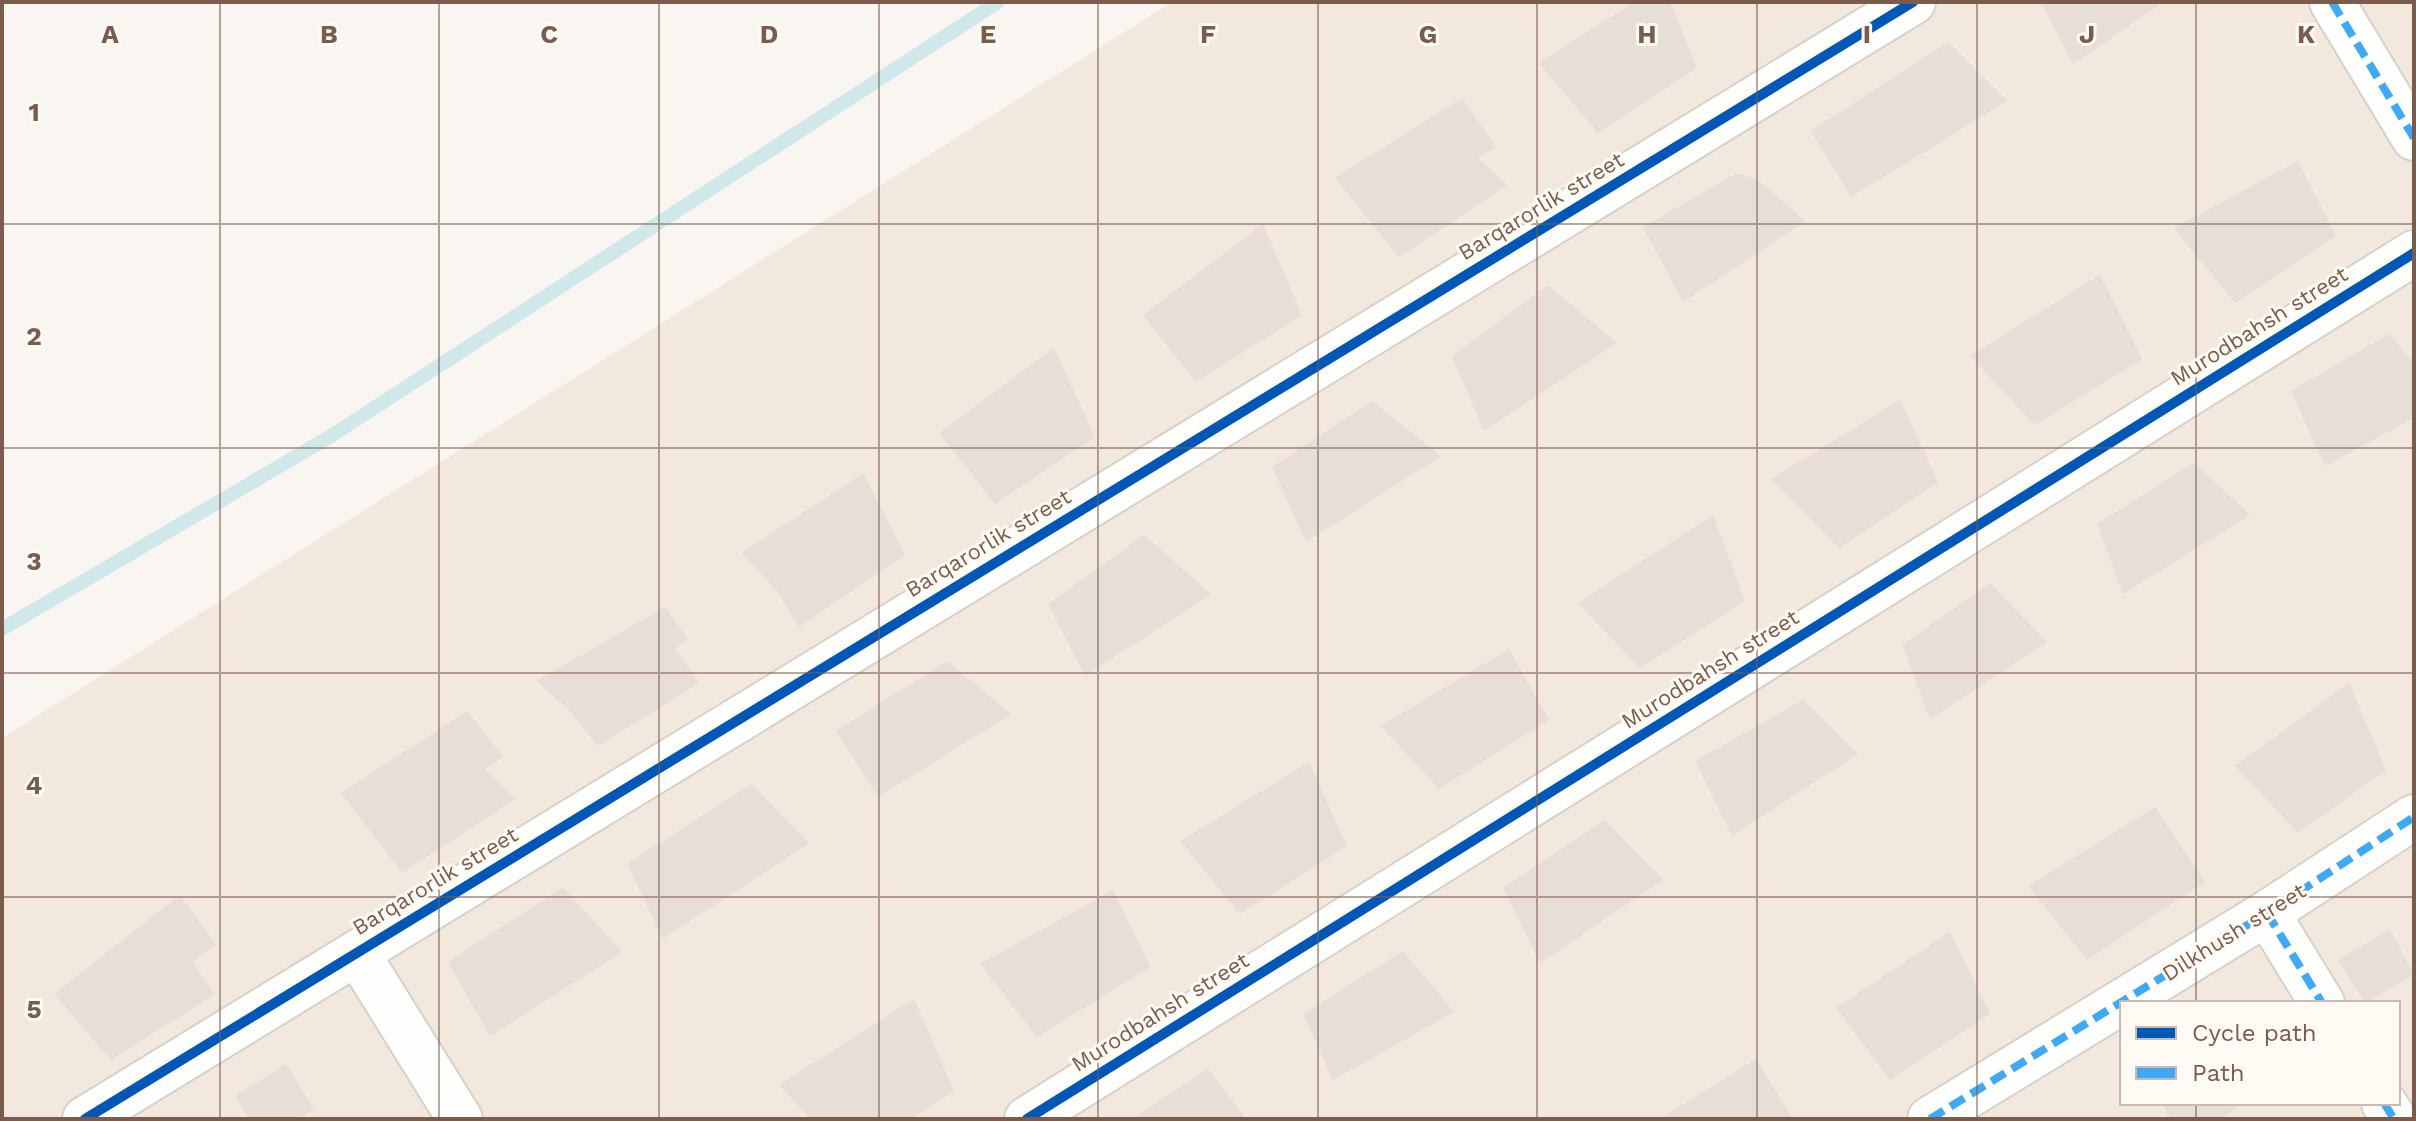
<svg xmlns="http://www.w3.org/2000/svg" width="2416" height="1121" font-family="'Work Sans',sans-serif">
	<rect width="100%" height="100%" fill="#f9f5f0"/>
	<path fill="#f2e8de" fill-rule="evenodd" d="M1172 2H2414V1119H2V738ZM2122 1003H2398V1103H2122Z"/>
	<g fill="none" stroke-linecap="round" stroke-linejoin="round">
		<polyline stroke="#d0e8ea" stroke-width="14" points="2,629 331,436 998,2"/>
	</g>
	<g fill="#e6ded7">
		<polygon points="1634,2 1670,2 1697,68 1598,133 1539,63"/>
		<polygon points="2041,2 2164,2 2073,64"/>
		<polygon points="1948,42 2007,101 1851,197 1811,131"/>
		<polygon points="1462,98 1496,147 1478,158 1507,185 1399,257 1335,178"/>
		<polygon points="2298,161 2336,236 2235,303 2174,228"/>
		<polygon points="1737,173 1758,180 1805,221 1683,302 1643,227"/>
		<polygon points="1263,224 1302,315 1196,382 1143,315"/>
		<polygon points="2100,275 2142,359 2035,425 1970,356"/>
		<polygon points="1548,285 1617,343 1484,431 1452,356"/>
		<polygon points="2389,334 2414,363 2414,418 2325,466 2291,391"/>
		<polygon points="1054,348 1095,437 995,504 939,433"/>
		<polygon points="1900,400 1938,482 1839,548 1771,479"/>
		<polygon points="1372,401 1441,456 1306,542 1272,467"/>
		<polygon points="2194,463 2250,515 2123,594 2097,524"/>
		<polygon points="863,473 905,555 799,627 777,591 742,553"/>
		<polygon points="1713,515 1745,601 1640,668 1578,603"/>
		<polygon points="1144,535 1211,594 1085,676 1048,604"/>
		<polygon points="1990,583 2047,642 1930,719 1902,645"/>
		<polygon points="665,607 688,639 675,649 699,683 598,746 570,711 537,681"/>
		<polygon points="1509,649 1549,720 1439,789 1381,726"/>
		<polygon points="947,661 1011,714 878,797 836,731"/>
		<polygon points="2349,683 2386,770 2298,833 2235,766"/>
		<polygon points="1803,700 1858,754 1732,836 1695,761"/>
		<polygon points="467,711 503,757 485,769 515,799 402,873 341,793"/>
		<polygon points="1309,762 1347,846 1240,914 1180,841"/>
		<polygon points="751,784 809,843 663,939 627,864"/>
		<polygon points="2155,807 2205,882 2087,960 2028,886"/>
		<polygon points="1605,820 1663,880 1540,963 1503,888"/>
		<polygon points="563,887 622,952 490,1036 448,962"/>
		<polygon points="1113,890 1150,967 1037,1037 980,964"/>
		<polygon points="180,895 216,945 192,962 215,994 111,1060 54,994"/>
		<polygon points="2390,929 2414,975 2365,1003 2338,960"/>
		<polygon points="1950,932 1990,1014 1890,1080 1836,1008"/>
		<polygon points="1403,951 1454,1012 1333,1080 1303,1014"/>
		<polygon points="914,999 954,1091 911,1119 811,1119 779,1085"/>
		<polygon points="1756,1059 1793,1119 1660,1119"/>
		<polygon points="286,1064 314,1109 297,1119 249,1119 235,1096"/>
		<polygon points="1208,1069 1246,1119 1132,1119"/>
		<polygon points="2161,1103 2242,1103 2221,1119 2171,1119"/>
	</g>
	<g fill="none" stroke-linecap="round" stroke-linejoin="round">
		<defs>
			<g id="minor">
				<polyline points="2332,2 2414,138"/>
				<polyline points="2267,913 2322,1003"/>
				<polyline points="357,953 460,1119"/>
				<polyline points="2384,1103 2394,1119"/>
				<polyline points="85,1119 1913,2"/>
				<polyline points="1027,1119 2414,253"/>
				<polyline points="1930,1119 2267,913 2414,817"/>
			</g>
		</defs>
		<use href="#minor" stroke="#d7d1cb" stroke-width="48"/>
		<use href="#minor" stroke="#fefefd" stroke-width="44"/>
		<g stroke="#3fa9f5" stroke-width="8" stroke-dasharray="16 8" stroke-linecap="butt">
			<polyline points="2332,2 2414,138"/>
			<polyline points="2267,913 2322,1003"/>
			<polyline points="2384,1103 2394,1119"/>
			<polyline points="1930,1119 2267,913 2414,817"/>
		</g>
		<defs>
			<g id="cycleway">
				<polyline points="85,1119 1913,2"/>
				<polyline points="1027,1119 2414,253"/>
			</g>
		</defs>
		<use href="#cycleway" stroke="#fffaf3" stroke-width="15"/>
		<use href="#cycleway" stroke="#0057b8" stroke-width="10"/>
	</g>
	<path fill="none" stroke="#7a5c4d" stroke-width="2" stroke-opacity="0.55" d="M220 2V1119M439 2V1119M659 2V1119M879 2V1119M1098 2V1119M1318 2V1119M1537 2V1119M1757 2V1119M1977 2V1119M2196 2V1003M2 224H2414M2 448H2414M2 673H2414M2 897H2414M2196 1103V1119"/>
	<g text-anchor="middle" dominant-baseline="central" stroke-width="6" stroke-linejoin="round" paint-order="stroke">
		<g font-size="22" fill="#7a5c4d" stroke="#fffaf3">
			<text transform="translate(1541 206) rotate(-31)">Barqarorlik street</text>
			<text transform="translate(2259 326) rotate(-32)">Murodbahsh street</text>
			<text transform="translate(988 543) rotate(-31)">Barqarorlik street</text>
			<text transform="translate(1710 669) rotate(-32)">Murodbahsh street</text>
			<text transform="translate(435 881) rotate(-31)">Barqarorlik street</text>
			<text transform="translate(2234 932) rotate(-32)">Dilkhush street</text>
			<text transform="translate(1160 1012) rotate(-32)">Murodbahsh street</text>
		</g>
	</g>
	<g font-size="26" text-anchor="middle" font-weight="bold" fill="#7a5c4d" stroke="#fffaf3" stroke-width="6" stroke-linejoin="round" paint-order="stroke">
		<text x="110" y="43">A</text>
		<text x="329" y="43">B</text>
		<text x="549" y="43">C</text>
		<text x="769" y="43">D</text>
		<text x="988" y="43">E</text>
		<text x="1208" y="43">F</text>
		<text x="1428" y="43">G</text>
		<text x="1647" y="43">H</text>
		<text x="1867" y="43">I</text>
		<text x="2087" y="43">J</text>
		<text x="2306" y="43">K</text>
		<text x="34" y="121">1</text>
		<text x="34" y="345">2</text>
		<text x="34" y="570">3</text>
		<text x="34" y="794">4</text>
		<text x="34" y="1018">5</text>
	</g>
	<rect width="2416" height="1121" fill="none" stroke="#7a5c4d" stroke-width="8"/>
	<rect x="2120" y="1001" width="280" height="104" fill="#fffaf3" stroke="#cabbb1" stroke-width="2"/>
	<rect x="2136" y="1027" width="40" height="12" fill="#0057b8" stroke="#cabbb1" stroke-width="2"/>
	<text x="2192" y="1041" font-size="24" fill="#7a5c4d">Cycle path</text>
	<rect x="2136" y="1067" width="40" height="12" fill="#3fa9f5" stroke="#cabbb1" stroke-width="2"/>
	<text x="2192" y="1081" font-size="24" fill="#7a5c4d">Path</text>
</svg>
